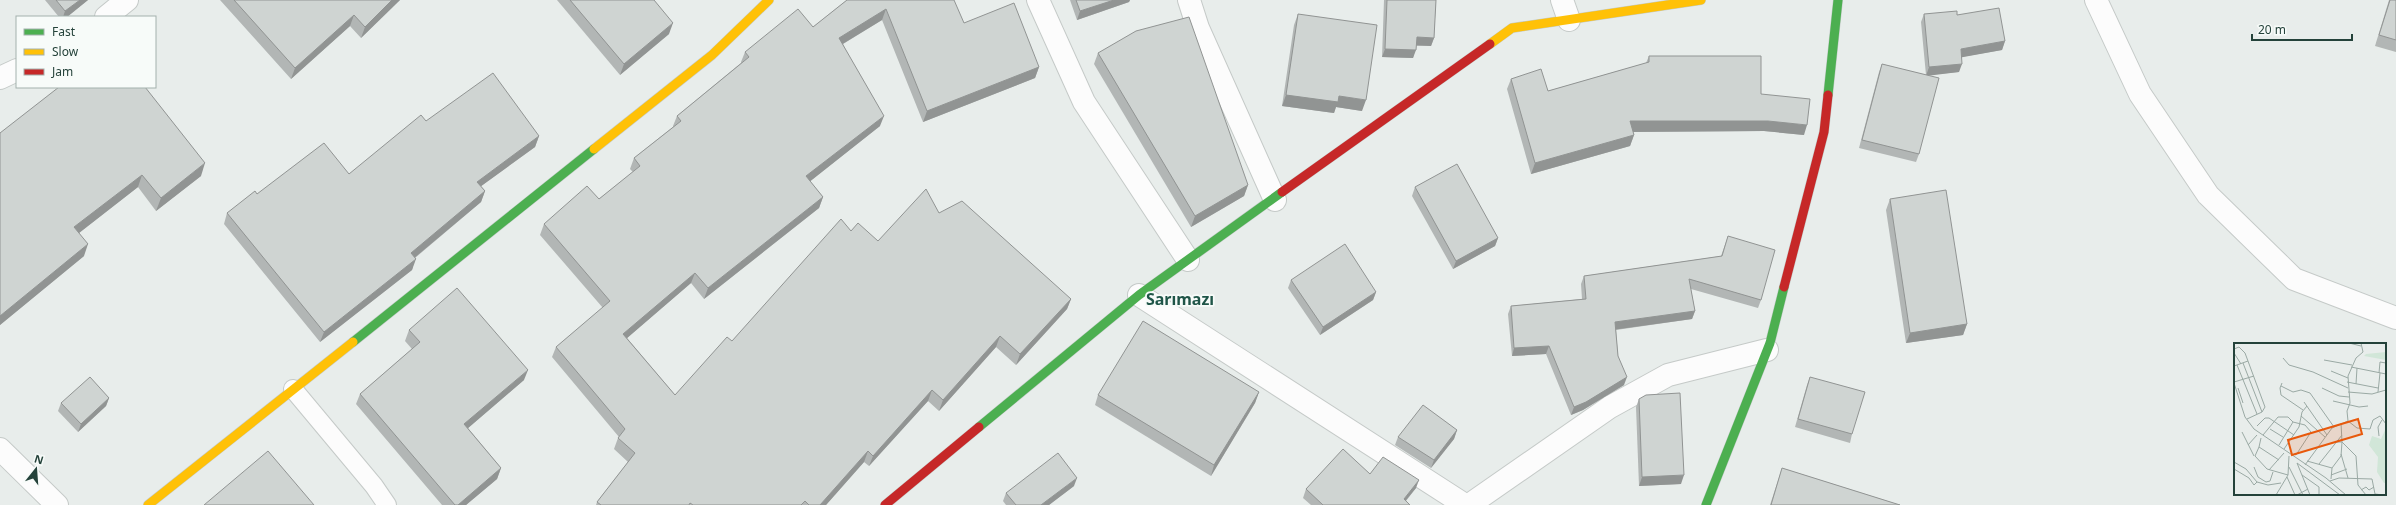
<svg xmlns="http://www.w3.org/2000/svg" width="2396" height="505" font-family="'Noto Sans',sans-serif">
	<rect width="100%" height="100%" fill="#e8edeb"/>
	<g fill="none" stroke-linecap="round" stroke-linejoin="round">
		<defs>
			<polyline id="lane" points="293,389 374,486 387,505"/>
			<g id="street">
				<polyline points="1038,0 1084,102 1188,260"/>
				<polyline points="1189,0 1198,28 1275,200"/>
				<polyline points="1562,0 1569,20"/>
				<polyline points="2096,0 2140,94 2208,195 2294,279 2396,318"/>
				<polyline points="106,17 127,0"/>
				<polyline points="0,78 17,70"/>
				<polyline points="1139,295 1465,505"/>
				<polyline points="0,449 57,505"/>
				<polyline points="1469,505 1610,407 1668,375 1767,350"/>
			</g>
			<g id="fast">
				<polyline points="1828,95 1838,0"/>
				<polyline points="353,342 594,149"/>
				<polyline points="979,427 1139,295 1282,192"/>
				<polyline points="1706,505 1770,343 1784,287"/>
			</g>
			<g id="slow">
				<polyline points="1490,44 1512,28 1701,0"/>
				<polyline points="594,149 712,55 769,0"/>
				<polyline points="148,505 353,342"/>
			</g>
			<g id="jam">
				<polyline points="1282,192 1490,44"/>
				<polyline points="1784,287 1824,132 1828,95"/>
				<polyline points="885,505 979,427"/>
			</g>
		</defs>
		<use href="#lane" stroke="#c5cac8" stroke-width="20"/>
		<use href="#street" stroke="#c5cac8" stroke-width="24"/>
		<use href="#fast" stroke="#c3cbc8" stroke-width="10"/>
		<use href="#slow" stroke="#c3cbc8" stroke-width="10"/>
		<use href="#jam" stroke="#c3cbc8" stroke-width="10"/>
		<use href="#lane" stroke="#fcfcfc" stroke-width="18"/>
		<use href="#street" stroke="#fcfcfc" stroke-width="22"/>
		<use href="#fast" stroke="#4caf50" stroke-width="9"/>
		<use href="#slow" stroke="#ffc107" stroke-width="9"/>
		<use href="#jam" stroke="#c62828" stroke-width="9"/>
	</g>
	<g fill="#b2b6b5">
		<polygon points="45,0 88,0 67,17 59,17"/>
		<polygon points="220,0 400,0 361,38 350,26 291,79"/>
		<polygon points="557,0 654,0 669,34 620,75"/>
		<polygon points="847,0 964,23 1039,67 1035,78 923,122 882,20 843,44 880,126 810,181 823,197 819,208 704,299 691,283 627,338 675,395 732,341 851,231 878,241 939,213 1071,299 1067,309 1016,365 996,347 939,411 928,401 869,466 864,462 826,505 596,505 597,502 628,462 614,449 618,438 619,437 552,357 556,347 603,308 540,235 544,224 599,199 633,172 630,169 634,158 673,127 673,126 677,116 741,63 741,62 745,52 813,27"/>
		<polygon points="1070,0 1130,0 1129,2 1077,20"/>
		<polygon points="1384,0 1436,0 1434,38 1431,46 1416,46 1413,58 1382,57"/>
		<polygon points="2389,0 2396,0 2396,52 2375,46"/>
		<polygon points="1298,14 1362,111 1336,107 1334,113 1282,106 1294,25"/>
		<polygon points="1924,14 1957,15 2005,41 2002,50 1961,57 1959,72 1928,75 1919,154 1916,162 1859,148 1879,72 1882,64 1926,75 1921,22"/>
		<polygon points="1098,53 1248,185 1244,196 1191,227 1094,64"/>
		<polygon points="1649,56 1761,94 1804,135 1764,131 1633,132 1634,135 1630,146 1531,174 1507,89 1511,79 1548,91 1646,63"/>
		<polygon points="426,121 539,136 535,147 481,186 485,191 481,202 415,258 412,270 320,342 224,224 227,213 257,194 349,174"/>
		<polygon points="0,133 201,176 156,211 138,187 79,233 84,256 0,325"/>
		<polygon points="1415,187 1498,238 1495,246 1453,269 1412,196"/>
		<polygon points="1890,199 1967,324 1963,335 1906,343 1886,210"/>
		<polygon points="1728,236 1761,300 1758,308 1691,289 1695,311 1692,319 1616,330 1618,356 1624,385 1583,410 1571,415 1546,354 1512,356 1508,314 1511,306 1582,299 1581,284 1584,276 1721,256"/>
		<polygon points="1291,280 1376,292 1373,300 1320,335 1288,288"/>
		<polygon points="409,330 524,380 468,428 501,468 497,479 466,505 442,505 356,404 360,394 412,349 405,341"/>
		<polygon points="1810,377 1852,434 1850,443 1795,427 1807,385"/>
		<polygon points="1259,392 1255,403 1211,476 1095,405 1098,395"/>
		<polygon points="109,398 106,406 78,432 58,411 61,403"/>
		<polygon points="1639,399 1681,484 1639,486 1636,407"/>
		<polygon points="1457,430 1454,439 1431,468 1395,445 1398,437"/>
		<polygon points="1782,468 1900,505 1770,505"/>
		<polygon points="1370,474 1416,488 1406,501 1410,505 1311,505 1303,498 1306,489"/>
		<polygon points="1074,486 1049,505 1006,505 1003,501 1006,493"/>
	</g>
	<g fill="#919493">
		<polygon points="80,0 88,0 67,17 63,17 65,11"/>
		<polygon points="392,0 400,0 361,38 365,27"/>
		<polygon points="1114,0 1130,0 1129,2 1077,20 1080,11"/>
		<polygon points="886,9 882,20 836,48 839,38"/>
		<polygon points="354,15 350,26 291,79 295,68"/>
		<polygon points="673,23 669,34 620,75 624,64"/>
		<polygon points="1417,37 1434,38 1431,46 1414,45"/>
		<polygon points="2005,41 2002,50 1958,58 1961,49"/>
		<polygon points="1385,49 1416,50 1413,58 1382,57"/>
		<polygon points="1962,64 1959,72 1926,76 1929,67"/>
		<polygon points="1039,67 1035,78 923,122 927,111"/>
		<polygon points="1286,95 1339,96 1366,100 1362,111 1336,107 1334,113 1282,106"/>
		<polygon points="884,116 880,126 803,187 806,176"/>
		<polygon points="1630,121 1768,121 1807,125 1804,135 1764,131 1626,132"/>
		<polygon points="1634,135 1630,146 1531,174 1535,163"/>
		<polygon points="539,136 535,147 473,192 477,182"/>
		<polygon points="205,163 201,176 156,211 161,198"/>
		<polygon points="142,175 138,187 70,240 74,227"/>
		<polygon points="1248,185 1244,196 1191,227 1195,216"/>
		<polygon points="485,191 481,202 407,264 411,253"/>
		<polygon points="823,197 819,208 704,299 708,288"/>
		<polygon points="1498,238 1495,246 1453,269 1456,261"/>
		<polygon points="88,244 84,256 0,325 0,316"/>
		<polygon points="416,259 412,270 320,342 324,332"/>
		<polygon points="695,273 691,283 619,345 623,334"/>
		<polygon points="1376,292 1373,300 1320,335 1323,327"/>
		<polygon points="1071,299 1067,309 1016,365 1020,354"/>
		<polygon points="1695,311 1692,319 1612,330 1615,322"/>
		<polygon points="1967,324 1963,335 1906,343 1910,333"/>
		<polygon points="1000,336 996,347 939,411 943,400"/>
		<polygon points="1549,346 1546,354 1512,356 1514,348"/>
		<polygon points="528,370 524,380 460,435 464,424"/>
		<polygon points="1627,377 1624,385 1583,410 1571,415 1574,407"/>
		<polygon points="932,390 928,401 869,466 873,456"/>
		<polygon points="1259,392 1255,403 1211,476 1214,465"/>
		<polygon points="109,398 106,406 78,432 81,424"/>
		<polygon points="1457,430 1454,439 1431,468 1434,460"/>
		<polygon points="868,451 864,462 826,505 820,505"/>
		<polygon points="501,468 497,479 466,505 458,505"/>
		<polygon points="1684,475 1681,484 1639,486 1642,477"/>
		<polygon points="1077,478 1074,486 1049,505 1041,505"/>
		<polygon points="1419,480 1416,488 1402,505 1404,499"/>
	</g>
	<g fill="#cfd4d2" stroke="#919493">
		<polygon points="56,0 80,0 65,11"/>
		<polygon points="234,0 392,0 365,27 354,15 295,68"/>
		<polygon points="570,0 654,0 673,23 624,64"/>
		<polygon points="847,0 954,0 964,23 1014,3 1039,67 927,111 886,9 839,38 884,116 806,176 823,197 708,288 695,273 623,334 675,395 727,337 732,341 841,219 851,231 858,223 878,241 926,189 939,213 962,201 1071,299 1020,354 1000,336 943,400 932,390 873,456 868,451 820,505 809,505 805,501 801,505 693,505 690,503 689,505 601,505 597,502 635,453 618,438 625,429 556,347 610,301 544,224 587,186 599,199 640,166 634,158 681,121 677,116 749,57 745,52 798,9 813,27"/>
		<polygon points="1076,0 1114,0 1080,11"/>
		<polygon points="1387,0 1436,0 1434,38 1417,37 1416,50 1385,49"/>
		<polygon points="2390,0 2396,0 2396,40 2379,35"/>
		<polygon points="1999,8 2005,41 1961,49 1962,64 1929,67 1924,14 1957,11 1957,15"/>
		<polygon points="1298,14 1377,25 1366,100 1339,96 1338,102 1286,95"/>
		<polygon points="1189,17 1248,185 1195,216 1098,53 1136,31"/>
		<polygon points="1649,56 1761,56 1761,94 1810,99 1807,125 1768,121 1630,121 1634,135 1535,163 1511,79 1541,69 1548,91 1649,62"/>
		<polygon points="1882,64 1939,78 1919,154 1862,140"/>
		<polygon points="493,73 539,136 477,182 485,191 411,253 416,259 324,332 227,213 255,191 257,194 324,143 349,174 421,115 426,121"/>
		<polygon points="59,87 145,87 205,163 161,198 142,175 74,227 88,244 0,316 0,133"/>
		<polygon points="1457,164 1498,238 1456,261 1415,187"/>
		<polygon points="1946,190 1967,324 1910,333 1890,199"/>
		<polygon points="1728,236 1775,250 1761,300 1689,279 1695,311 1615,322 1618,356 1627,377 1586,402 1574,407 1549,346 1514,348 1511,306 1586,299 1584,276 1722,256"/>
		<polygon points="1345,244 1376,292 1323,327 1291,280"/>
		<polygon points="457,288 528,370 464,424 501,468 458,505 455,505 360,394 420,342 409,330"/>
		<polygon points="1143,321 1259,392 1214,465 1098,395"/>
		<polygon points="90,377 109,398 81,424 61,403"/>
		<polygon points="1810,377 1865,392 1852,434 1798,419"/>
		<polygon points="1680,393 1684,475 1642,477 1639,399 1646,395"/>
		<polygon points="1423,405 1457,430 1434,460 1398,437"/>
		<polygon points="1343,449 1370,474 1383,457 1419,480 1404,499 1410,505 1323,505 1306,489"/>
		<polygon points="268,451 314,505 204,505"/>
		<polygon points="1058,453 1077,478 1041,505 1016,505 1006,493"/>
		<polygon points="1782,468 1900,505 1771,505"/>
	</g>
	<g text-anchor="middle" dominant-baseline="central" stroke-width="3.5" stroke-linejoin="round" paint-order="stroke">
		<g font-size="16" font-weight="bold" fill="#1f5548" stroke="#f7fbf9">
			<text x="1180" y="299">Sarımazı</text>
		</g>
	</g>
	<g transform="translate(2234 343)">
		<rect width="152" height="152" fill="#e8edeb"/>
		<path d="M152 9V17L130 13 132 11ZM152 85V140H150L143 129 144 114 135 102 138 93 147 96Z" fill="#d1e6d8"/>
		<path fill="none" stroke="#9aa9a4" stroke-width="1" d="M115 0 127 3M127 0 129 9 122 15 114 33 116 60 113 68 114 78 123 85 136 86 139 77 146 73 152 81M0 6 5 4 11 10 31 64 28 69 13 76M0 10 7 21M49 15 55 22 79 29 114 45M90 17 118 22M9 20 28 69M3 22 23 71M0 23 14 18M117 24 152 31M97 28 114 35M145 30 146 19 152 20M0 39 20 33M113 39 144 45M0 40 11 74 20 86 92 135 112 152M48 40 46 45 47 52 69 67M122 41 123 25M47 43 59 49 67 47 76 50 100 84M4 45 9 60M88 45 105 53 115 54M114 49 138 51 152 47M144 49 146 30M99 58 125 64 134 63M70 59 93 92M67 73 91 94M107 80 108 99 122 113 124 142 132 152M23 83 31 75H35L60 92M36 86 49 94M8 89 20 113M29 92 44 74H54L59 79M145 93 144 84 148 77M27 95 25 104 45 117M14 102 23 92M45 102 59 79 71 82 77 89 62 112 60 111M25 104 21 113 33 126 54 132M50 106 65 84 68 69 73 63M107 111 114 135M73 118 98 125M0 119 12 126 23 139M63 120 106 152M63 120 76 152M85 121 108 92M71 122 98 85 114 78M20 124 24 134 32 139 36 138 39 129M55 124 69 152M0 126 15 135 20 142 23 139 34 142 47 140M35 127 50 110M68 132 85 144V152M97 132 113 126M53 134 61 152M97 136 98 125 107 113 108 99H101M96 138 105 135 138 136 141 151 149 152M127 147 132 144 135 147 140 144M42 152 54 132 55 113M63 152 74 146"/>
		<path fill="#e8590c" fill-opacity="0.15" stroke="#e8590c" stroke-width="2" d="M124 76 128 91 58 112 54 97Z"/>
		<rect width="152" height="152" fill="none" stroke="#24423a" stroke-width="2"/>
	</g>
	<rect x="16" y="16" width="140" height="72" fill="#f7fbf9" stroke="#a3b1ad"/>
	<rect x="24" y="29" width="20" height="6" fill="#4caf50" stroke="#a3b1ad"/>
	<text x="52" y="36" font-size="12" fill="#24423a">Fast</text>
	<rect x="24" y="49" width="20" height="6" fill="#ffc107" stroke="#a3b1ad"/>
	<text x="52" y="56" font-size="12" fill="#24423a">Slow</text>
	<rect x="24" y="69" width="20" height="6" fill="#c62828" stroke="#a3b1ad"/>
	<text x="52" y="76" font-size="12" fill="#24423a">Jam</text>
	<g transform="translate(36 469) rotate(17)" stroke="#f7fbf9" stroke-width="3" paint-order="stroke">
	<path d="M0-3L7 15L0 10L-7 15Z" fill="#24423a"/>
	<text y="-6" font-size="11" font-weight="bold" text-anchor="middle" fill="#24423a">N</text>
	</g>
	<path d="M2252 34v6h100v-6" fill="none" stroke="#24423a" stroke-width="2"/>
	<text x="2258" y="34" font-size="12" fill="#24423a" stroke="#f7fbf9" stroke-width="3" paint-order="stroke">20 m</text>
</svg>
